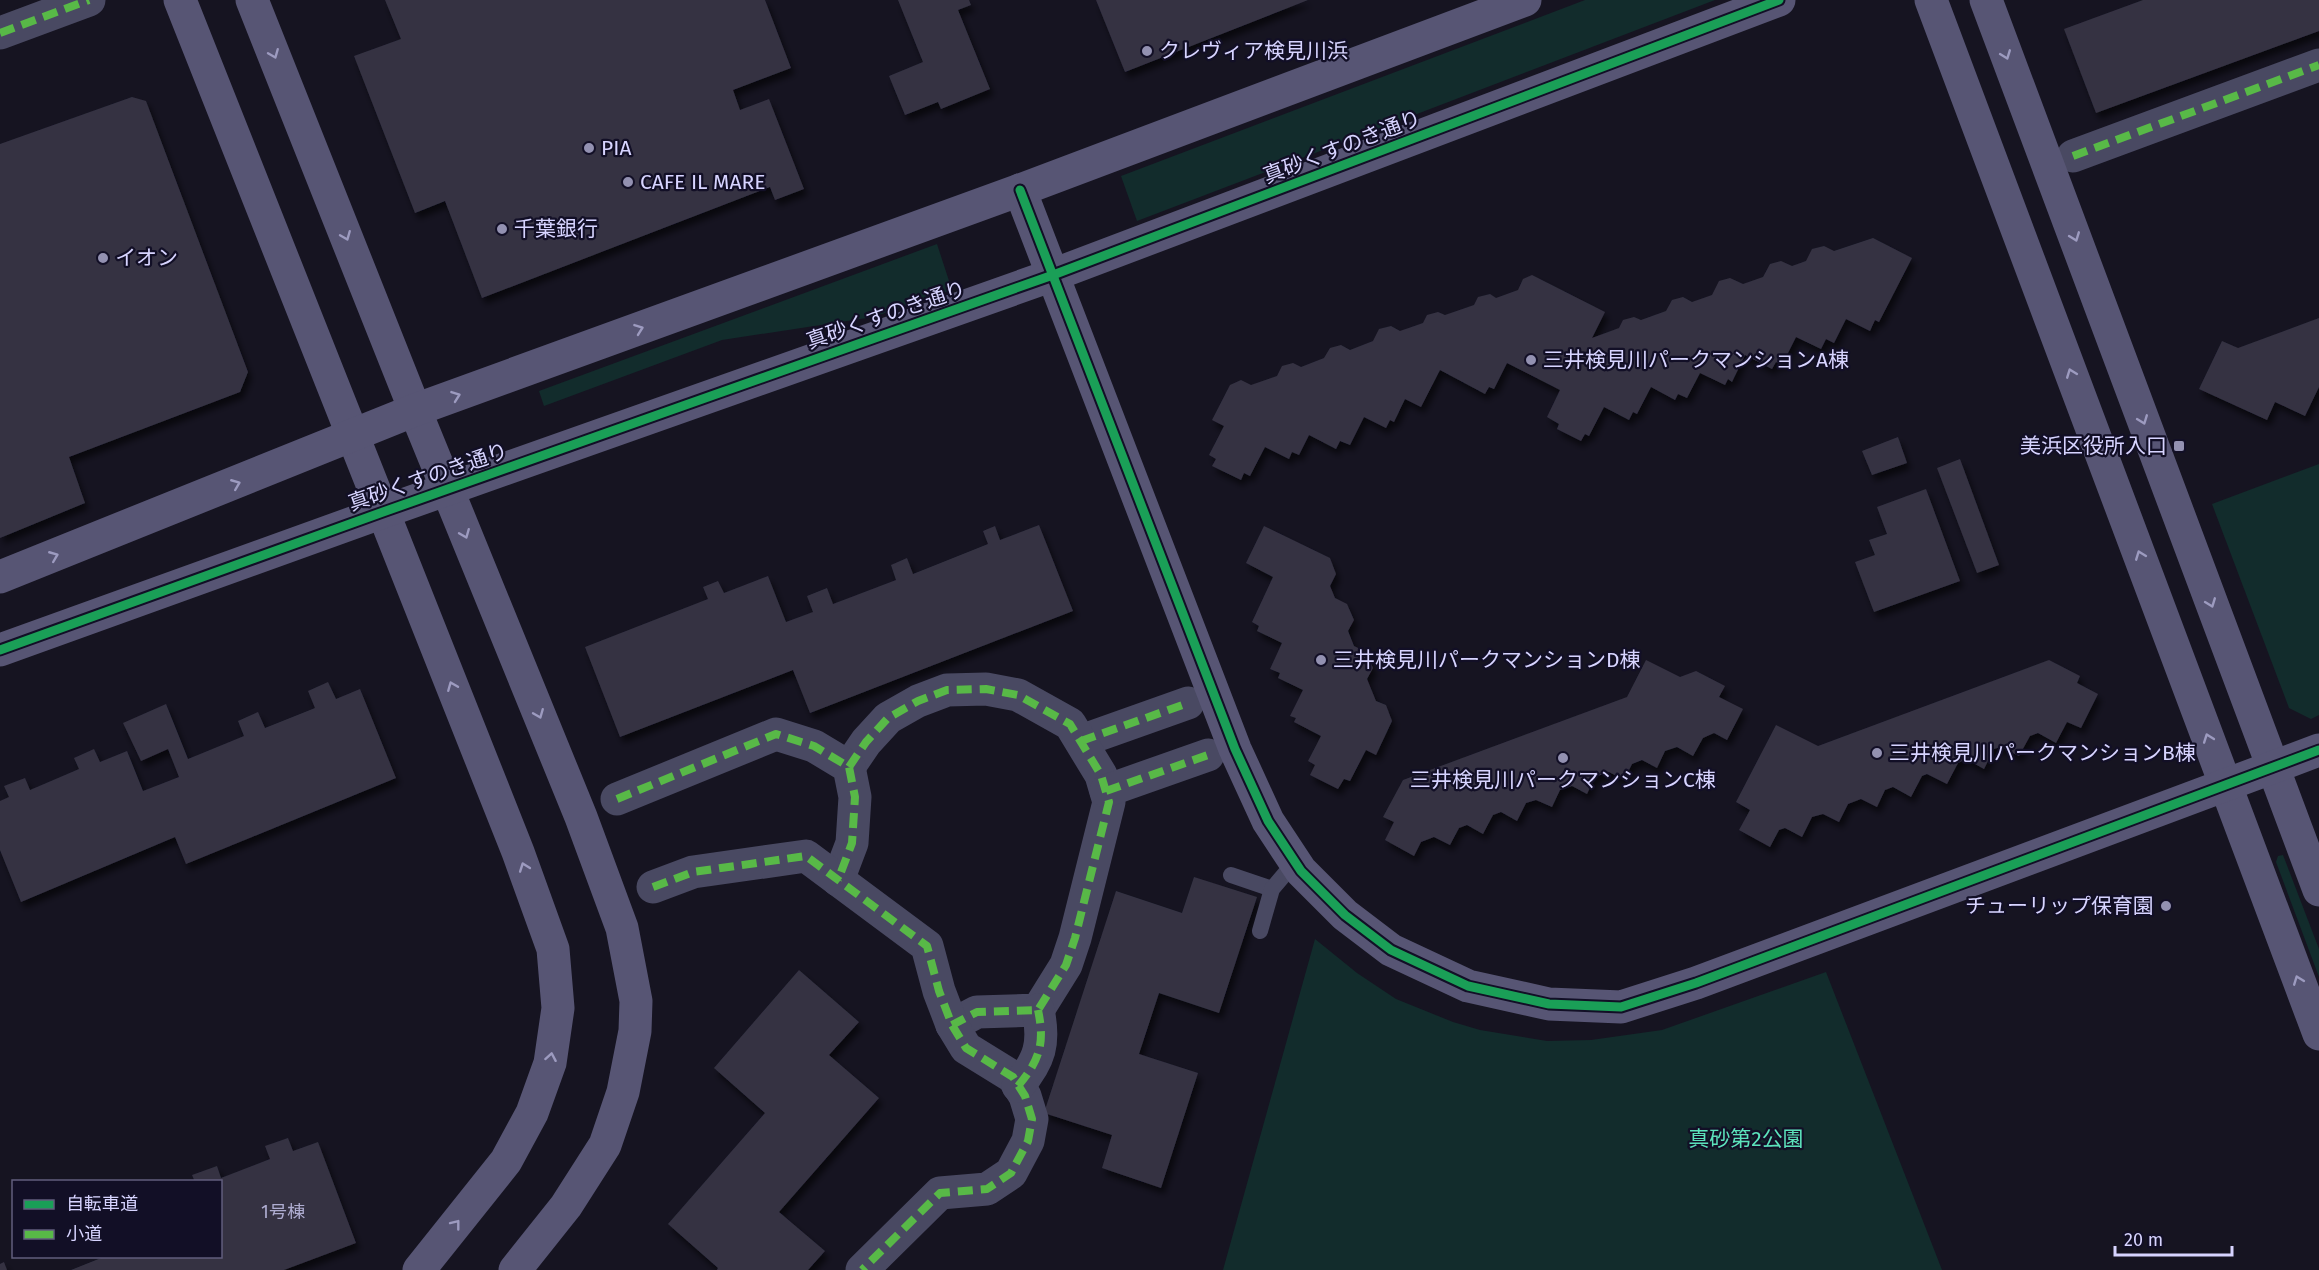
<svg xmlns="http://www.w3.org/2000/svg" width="2319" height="1270" font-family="'Fira Sans','Noto Sans JP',sans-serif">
	<defs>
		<filter id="shadow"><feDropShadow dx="3.5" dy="6" stdDeviation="3" flood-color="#0009"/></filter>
	</defs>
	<rect width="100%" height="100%" fill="#161421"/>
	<g fill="#122c2c">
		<polygon points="1585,0 1715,0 1137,221 1121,176"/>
		<polygon points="937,244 952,290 873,317 722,340 544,406 539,391"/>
		<polygon points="2319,464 2319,715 2311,719 2289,708 2212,504"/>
		<polygon points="2283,855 2319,949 2319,977 2276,862 2278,856"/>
		<polygon points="1315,939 1357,973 1396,999 1453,1022 1480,1030 1547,1041 1591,1040 1662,1030 1826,972 1942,1270 1223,1270"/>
	</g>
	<g fill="#343243" filter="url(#shadow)">
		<polygon points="385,0 765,0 791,68 733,90 740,110 769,99 804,189 775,200 770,187 482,298 445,201 415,213 354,56 401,39"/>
		<polygon points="898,0 969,0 971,5 958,10 990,89 941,109 938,102 905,115 889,76 923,62"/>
		<polygon points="1096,0 1308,0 1125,72"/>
		<polygon points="2143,0 2319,0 2319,31 2096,113 2064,29"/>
		<polygon points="132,97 146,101 248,372 240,392 69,457 85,503 0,538 0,144"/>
		<polygon points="1873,238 1912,258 1879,322 1875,320 1870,331 1846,319 1834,343 1826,339 1821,349 1796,337 1782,365 1776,362 1772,369 1745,355 1732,382 1728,379 1725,385 1700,373 1687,398 1678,394 1675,400 1651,387 1637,414 1633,412 1629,420 1604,407 1589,436 1585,434 1581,441 1557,429 1559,424 1547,417 1560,390 1507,363 1494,389 1489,387 1485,394 1440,370 1421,407 1405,399 1394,422 1390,420 1386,428 1364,417 1350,445 1340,441 1336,449 1309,435 1299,455 1292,452 1289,459 1265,447 1250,476 1244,473 1241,480 1212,466 1216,459 1209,455 1224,426 1212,420 1230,385 1241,380 1251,385 1277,376 1282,366 1293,363 1301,367 1324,358 1330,348 1341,345 1350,350 1373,341 1379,329 1391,326 1400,331 1423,323 1427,315 1438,312 1445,315 1474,305 1478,297 1490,294 1496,298 1518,290 1523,279 1532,275 1605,312 1592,338 1619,328 1623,320 1634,317 1641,320 1666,311 1672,300 1683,297 1692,302 1712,295 1719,281 1730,278 1743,284 1763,277 1770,264 1781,261 1792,266 1806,261 1812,249 1824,246 1834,251"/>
		<polygon points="2319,318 2319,387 2305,416 2275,402 2267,420 2199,389 2222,341 2238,348"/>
		<polygon points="1898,437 1907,463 1872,475 1862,451"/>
		<polygon points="1960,459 1999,565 1977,573 1937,468"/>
		<polygon points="1926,489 1960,581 1874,612 1855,562 1875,555 1869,540 1887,534 1877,507"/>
		<polygon points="1039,525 1073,611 810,713 793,670 620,737 585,647 708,599 703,587 718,581 724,593 768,576 786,622 813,612 807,596 827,588 833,604 896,580 891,565 907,558 913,574 988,544 983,531 995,526 1000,540"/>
		<polygon points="1264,526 1330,558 1336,574 1330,586 1335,598 1347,604 1354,620 1348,631 1354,646 1366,652 1373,668 1367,679 1376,701 1386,705 1392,721 1376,755 1366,750 1350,781 1344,779 1338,789 1310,775 1315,765 1308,761 1321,736 1294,722 1296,718 1290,716 1303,690 1278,678 1280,673 1270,669 1282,643 1257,631 1259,626 1252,622 1273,577 1246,563"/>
		<polygon points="1646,660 1680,677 1696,671 1725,686 1719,697 1743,709 1727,740 1714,733 1703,738 1693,756 1677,747 1665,751 1657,768 1642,760 1632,764 1624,780 1609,772 1595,777 1587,794 1572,786 1560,790 1552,807 1536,800 1526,803 1517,821 1501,812 1493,815 1483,834 1467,825 1459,828 1450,845 1434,837 1421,842 1414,856 1385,840 1394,822 1383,817 1403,780 1627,697"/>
		<polygon points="2049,660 2080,676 2077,683 2098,694 2081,728 2067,722 2056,743 2038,733 2030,736 2019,756 2001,747 1994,749 1984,769 1966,759 1958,763 1947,784 1927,774 1922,776 1911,797 1893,787 1885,790 1877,807 1861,799 1848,804 1839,822 1823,814 1812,817 1802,837 1785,828 1779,830 1770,847 1739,830 1750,810 1736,802 1776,725 1818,746"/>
		<polygon points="328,682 336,699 360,689 396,778 186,864 175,837 21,902 0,850 0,801 9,797 4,786 25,778 30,790 79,769 74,758 94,749 100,762 127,751 143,791 179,777 168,749 141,761 123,723 166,704 188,759 244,736 238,721 258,712 265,728 315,708 308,691"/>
		<polygon points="1194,877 1257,897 1219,1013 1159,993 1139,1054 1198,1073 1161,1188 1102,1168 1112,1135 1044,1113 1116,891 1182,913"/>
		<polygon points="799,970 859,1022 829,1055 879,1098 779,1212 825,1251 808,1270 717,1270 718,1268 668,1224 765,1113 714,1068"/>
		<polygon points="288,1138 293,1151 318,1142 356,1243 284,1270 71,1270 106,1256 220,1256 220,1182 195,1182 192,1175 217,1166 221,1178 270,1159 265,1146"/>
		<polygon points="4,1262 7,1270 0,1270 0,1264"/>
	</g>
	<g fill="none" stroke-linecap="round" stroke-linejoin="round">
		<g stroke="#494962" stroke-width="16">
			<polyline points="1231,875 1272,889"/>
			<polyline points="1260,931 1272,889 1295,862"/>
		</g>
		<g stroke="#494962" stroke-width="33">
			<polyline points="0,33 89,0"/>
			<polyline points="2073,156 2319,65"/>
			<polyline points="1081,741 1188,703"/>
			<polyline points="849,767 866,742 888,718 918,701 947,690 986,689 1018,695 1070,724 1101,775 1109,802 1075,938 1066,965 1038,1010 977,1012 952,1025"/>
			<polyline points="1106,791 1208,755"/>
			<polyline points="617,799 776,734 814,746 849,767 855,797 852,843 838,880"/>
			<polyline points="653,887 693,872 806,856 927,946 939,991 952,1025 966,1048 1013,1077 1025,1096 1032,1119 1028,1141 1011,1173 987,1189 940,1193 862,1270"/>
			<path d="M1018 1086C1040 1060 1045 1043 1038 1010"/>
		</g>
		<g stroke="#575574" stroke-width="33">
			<polyline points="180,0 518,852 553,949 558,1008 550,1063 532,1113 506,1161 419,1270"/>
			<polyline points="252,0 415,410 581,817 622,928 636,1001 635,1031 623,1092 605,1145 566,1206 515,1270"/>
			<polyline points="1931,0 2319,1034"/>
			<polyline points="1986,0 2319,890"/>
			<polyline points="1020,190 1235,749 1268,821 1301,871 1345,915 1391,950 1468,986 1549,1004 1621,1007 1696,983 2319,750"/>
			<polyline points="0,577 415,410 1020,190 1525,0"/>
			<polyline points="0,650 383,512 1053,275 1779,0"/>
		</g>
		<g stroke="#58b947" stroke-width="8" stroke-dasharray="15 8" stroke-linecap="butt">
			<polyline points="0,33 89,0"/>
			<polyline points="2073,156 2319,65"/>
			<polyline points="1081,741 1188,703"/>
			<polyline points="849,767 866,742 888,718 918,701 947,690 986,689 1018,695 1070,724 1101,775 1109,802 1075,938 1066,965 1038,1010 977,1012 952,1025"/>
			<polyline points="1106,791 1208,755"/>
			<polyline points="617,799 776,734 814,746 849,767 855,797 852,843 838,880"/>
			<polyline points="653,887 693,872 806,856 927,946 939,991 952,1025 966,1048 1013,1077 1025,1096 1032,1119 1028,1141 1011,1173 987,1189 940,1193 862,1270"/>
			<path d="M1018 1086C1040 1060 1045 1043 1038 1010"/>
		</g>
		<defs>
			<g id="cycleway">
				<polyline points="1020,190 1235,749 1268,821 1301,871 1345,915 1391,950 1468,986 1549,1004 1621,1007 1696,983 2319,750"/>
				<polyline points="0,650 383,512 1053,275 1779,0"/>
			</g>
		</defs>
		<use href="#cycleway" stroke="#120f26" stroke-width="13"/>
		<use href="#cycleway" stroke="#1a9f57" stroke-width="9"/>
	</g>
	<defs><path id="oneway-chevron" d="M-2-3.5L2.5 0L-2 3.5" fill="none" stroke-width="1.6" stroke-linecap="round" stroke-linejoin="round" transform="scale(1.5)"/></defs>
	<g stroke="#9d9bc0">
		<use href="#oneway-chevron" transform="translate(274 54) rotate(68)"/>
		<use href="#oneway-chevron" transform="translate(2006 55) rotate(69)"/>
		<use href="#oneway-chevron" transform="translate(346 236) rotate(68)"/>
		<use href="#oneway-chevron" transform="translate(2075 237) rotate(69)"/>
		<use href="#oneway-chevron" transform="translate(639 329) rotate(-20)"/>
		<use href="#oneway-chevron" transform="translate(2071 373) rotate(-111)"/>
		<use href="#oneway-chevron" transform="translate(456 396) rotate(-20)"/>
		<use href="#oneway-chevron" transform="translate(2143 420) rotate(69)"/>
		<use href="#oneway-chevron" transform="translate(236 484) rotate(-22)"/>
		<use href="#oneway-chevron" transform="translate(465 534) rotate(68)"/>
		<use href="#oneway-chevron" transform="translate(2140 555) rotate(-111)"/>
		<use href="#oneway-chevron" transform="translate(54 556) rotate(-22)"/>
		<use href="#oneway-chevron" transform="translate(2211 603) rotate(69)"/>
		<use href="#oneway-chevron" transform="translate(452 686) rotate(-112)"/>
		<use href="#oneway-chevron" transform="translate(539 714) rotate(68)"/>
		<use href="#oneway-chevron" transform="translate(2208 738) rotate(-110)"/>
		<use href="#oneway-chevron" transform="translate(524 867) rotate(-110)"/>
		<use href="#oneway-chevron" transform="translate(2298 980) rotate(-111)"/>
		<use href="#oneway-chevron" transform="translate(551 1057) rotate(-80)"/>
		<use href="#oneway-chevron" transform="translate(456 1224) rotate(-52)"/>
	</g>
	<g fill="#9391b1" stroke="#120f26" stroke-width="2">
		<circle cx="1147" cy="51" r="6"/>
		<circle cx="589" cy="148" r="6"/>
		<circle cx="628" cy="182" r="6"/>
		<circle cx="502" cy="229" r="6"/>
		<circle cx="103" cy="258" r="6"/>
		<circle cx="1531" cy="360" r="6"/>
		<rect x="2173" y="440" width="12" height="12" rx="3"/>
		<circle cx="1321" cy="660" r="6"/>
		<circle cx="1877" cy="753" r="6"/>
		<circle cx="1563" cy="758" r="6"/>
		<circle cx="2166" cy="906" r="6"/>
	</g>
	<g text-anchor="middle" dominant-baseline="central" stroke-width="4.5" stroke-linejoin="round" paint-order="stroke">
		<g font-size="18" fill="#aeacd0">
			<text x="283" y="1212">1号棟</text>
		</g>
		<g font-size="21" fill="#d7d4ff" stroke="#120f26" text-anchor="start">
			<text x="1159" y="51">クレヴィア検見川浜</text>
			<text x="601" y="148">PIA</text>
			<text x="640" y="182">CAFE IL MARE</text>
			<text x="514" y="229">千葉銀行</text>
			<text x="115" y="258">イオン</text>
			<text x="1543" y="360">三井検見川パークマンションA棟</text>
			<text x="2167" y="446" text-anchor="end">美浜区役所入口</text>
			<text x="1333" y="660">三井検見川パークマンションD棟</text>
			<text x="1889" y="753">三井検見川パークマンションB棟</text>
			<text x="1563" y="780" text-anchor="middle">三井検見川パークマンションC棟</text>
			<text x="2154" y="906" text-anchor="end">チューリップ保育園</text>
		</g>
		<g font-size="21" fill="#d7d4ff" stroke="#120f26">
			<text transform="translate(1342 147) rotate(-21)">真砂くすのき通り</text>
			<text transform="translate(886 315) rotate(-19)">真砂くすのき通り</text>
			<text transform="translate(428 477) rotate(-19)">真砂くすのき通り</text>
		</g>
		<g font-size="21" fill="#5ce2bb" stroke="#120f26">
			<text x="1746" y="1139">真砂第2公園</text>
		</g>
	</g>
	<rect x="12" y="1180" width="210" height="78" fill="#120f26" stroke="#615e7d" stroke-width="1.5"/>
	<rect x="24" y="1200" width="30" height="9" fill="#1a9f57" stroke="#615e7d" stroke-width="1.5"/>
	<text x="66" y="1210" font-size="18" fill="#d7d4ff">自転車道</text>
	<rect x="24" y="1230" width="30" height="9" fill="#58b947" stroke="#615e7d" stroke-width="1.5"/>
	<text x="66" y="1240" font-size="18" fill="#d7d4ff">小道</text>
	<path d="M2115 1246v9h117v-9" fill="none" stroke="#d7d4ff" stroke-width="3"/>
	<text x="2124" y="1246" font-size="18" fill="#d7d4ff" stroke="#120f26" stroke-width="4.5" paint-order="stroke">20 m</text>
</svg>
